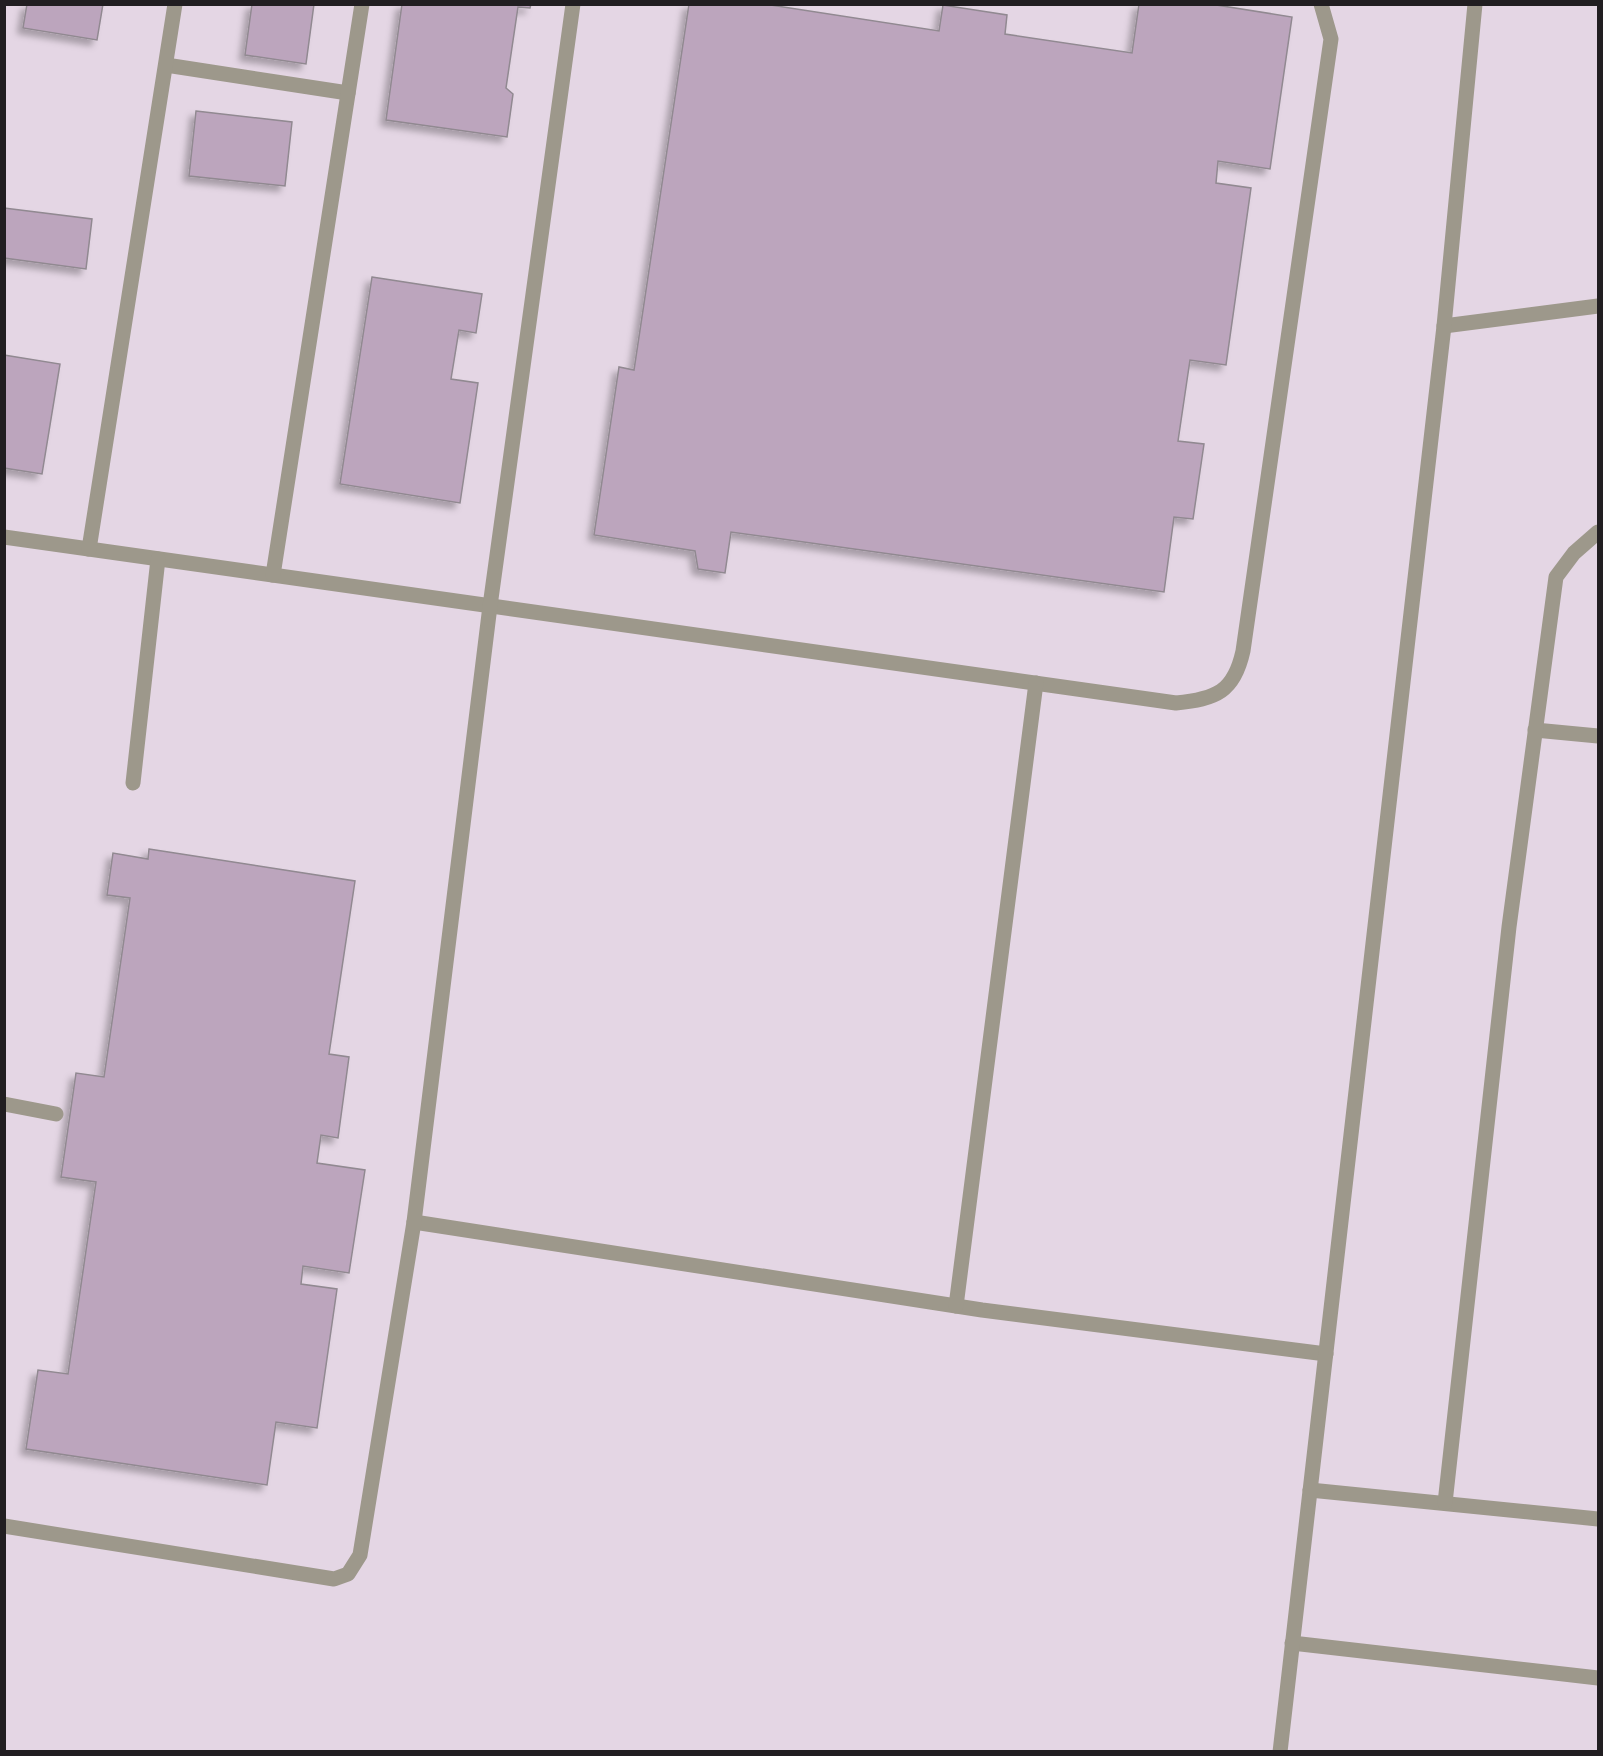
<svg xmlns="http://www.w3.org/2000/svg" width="1603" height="1756" font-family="'Alegreya Sans',sans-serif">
	<defs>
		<filter id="shadow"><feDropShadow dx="-5.5" dy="5.5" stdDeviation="3" flood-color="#0004"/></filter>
	</defs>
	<rect width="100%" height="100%" fill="#eae2ea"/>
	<rect fill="#e4d6e4" x="5" y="5" width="1593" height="1746"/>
	<g fill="#bca5bd" stroke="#918991" stroke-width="1.5" filter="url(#shadow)">
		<polygon points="27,4 103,4 97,40 23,28"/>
		<polygon points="252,4 314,4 306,64 245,55"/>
		<polygon points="402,4 531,4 530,8 518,7 506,88 513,94 507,137 386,120"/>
		<polygon points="689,4 764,4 939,31 943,5 1007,15 1005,34 1132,53 1139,4 1210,4 1292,17 1270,169 1218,161 1216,183 1251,188 1226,365 1190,360 1178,441 1204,444 1193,519 1174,517 1164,592 731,532 725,573 698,569 695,551 594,535 619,367 634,370"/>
		<polygon points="196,111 292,122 285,186 189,176"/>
		<polygon points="4,208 92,219 86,269 4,258"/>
		<polygon points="372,277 482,294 476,333 459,330 451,379 478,383 460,503 340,484"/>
		<polygon points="4,355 60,364 42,474 4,468"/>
		<polygon points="149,849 355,881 329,1054 349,1057 338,1138 321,1135 317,1163 365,1170 349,1273 303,1266 301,1284 337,1289 317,1428 276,1422 267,1485 26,1449 38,1370 68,1374 96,1182 61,1177 76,1073 104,1077 130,898 107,895 113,853 148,859"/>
	</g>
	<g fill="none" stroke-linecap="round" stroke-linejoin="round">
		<g stroke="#9d988b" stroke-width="15">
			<polyline points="166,65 348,93"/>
			<polyline points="1444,326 1598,306"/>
			<path d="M4 537 1176 703C1216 699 1234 692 1243 651L1331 39 1321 4"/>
			<polyline points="89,549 175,4"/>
			<polyline points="273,575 362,4"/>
			<polyline points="1535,730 1598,736"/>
			<polyline points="133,783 158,559"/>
			<polyline points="4,1104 56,1114"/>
			<polyline points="414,1222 982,1310 1326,1354"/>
			<polyline points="956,1306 1036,683"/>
			<polyline points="1310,1490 1598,1519"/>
			<polyline points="1445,1503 1509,927 1556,577 1574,553 1598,532"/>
			<polyline points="4,1526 334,1579 348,1574 360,1555 414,1222 490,606 573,4"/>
			<polyline points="1292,1643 1598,1678"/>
			<polyline points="1280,1752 1444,326 1475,4"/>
		</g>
	</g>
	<rect width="1603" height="1756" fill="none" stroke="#211e21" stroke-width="12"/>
</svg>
